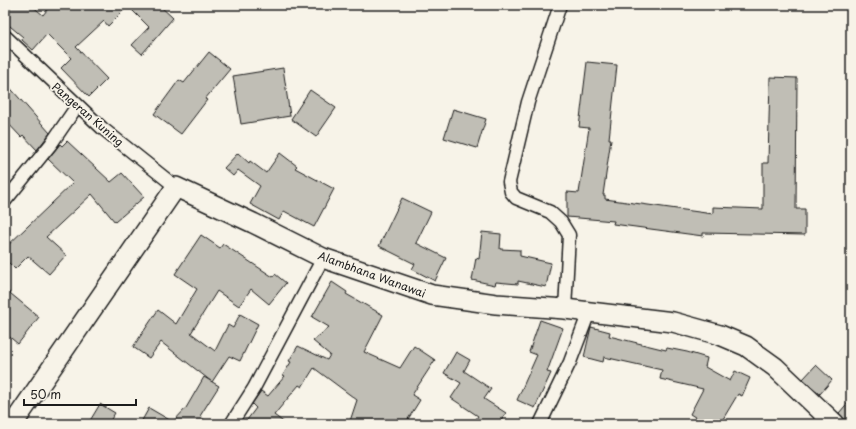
<svg xmlns="http://www.w3.org/2000/svg" width="856" height="429" font-family="'Playpen Sans',sans-serif">
	<rect width="100%" height="100%" fill="#f7f3e8"/>
	<filter id="ink" filterUnits="userSpaceOnUse"><feTurbulence type="fractalNoise" baseFrequency=".025" numOctaves="2"/><feDisplacementMap in="SourceGraphic" scale="8" xChannelSelector="R" yChannelSelector="G"/><feConvolveMatrix kernelMatrix="1 2 1 2 8 2 1 2 1" color-interpolation-filters="sRGB"/></filter>
	<g filter="url(#ink)">
		<g fill="#c0beb5" stroke="#1c1c1c">
			<polygon points="5,5 31,5 43,15 51,5 159,5 173,18 142,54 132,45 149,27 128,6 108,26 104,21 76,47 107,79 89,97 61,68 71,58 47,34 33,50 22,40 23,37 5,22"/>
			<polygon points="209,52 230,69 205,99 207,100 181,134 154,114 179,80 184,83"/>
			<polygon points="587,62 617,65 609,139 611,139 603,195 605,195 605,199 713,214 713,207 763,209 763,163 768,163 770,77 797,78 796,209 805,209 805,235 703,233 703,236 613,224 614,221 567,217 567,192 579,193 589,128 579,127"/>
			<polygon points="283,68 290,116 241,124 233,76"/>
			<polygon points="5,82 50,133 37,150 23,135 21,137 5,120"/>
			<polygon points="310,90 336,108 316,137 291,119"/>
			<polygon points="453,109 486,119 477,148 444,138"/>
			<polygon points="67,141 111,182 122,173 144,197 115,222 92,194 46,237 66,255 49,274 28,256 15,269 5,259 5,248 73,183 48,159 60,144 62,146"/>
			<polygon points="238,153 249,163 250,161 266,173 280,153 297,166 295,168 334,189 314,227 284,211 279,220 250,204 260,186 238,170 233,176 224,168"/>
			<polygon points="402,198 431,212 416,243 446,258 435,281 412,269 415,264 379,246"/>
			<polygon points="482,232 501,234 500,249 520,250 520,256 551,263 546,287 518,281 518,284 496,282 495,285 472,280 476,258 479,259"/>
			<polygon points="201,235 220,248 223,244 273,277 275,274 286,283 269,304 251,289 239,306 217,291 191,333 215,351 228,325 233,328 240,314 258,324 240,361 229,356 212,382 161,342 149,358 133,347 158,310 176,324 197,289 175,274"/>
			<polygon points="332,282 347,292 346,294 383,315 364,352 400,368 414,346 435,360 412,395 420,400 405,424 349,424 357,400 314,368 302,387 299,385 274,415 286,424 244,424 256,408 252,404 261,391 268,396 285,376 283,375 291,362 289,361 298,346 327,360 330,355 313,341 329,327 312,317"/>
			<polygon points="5,289 39,317 18,344 5,333"/>
			<polygon points="540,320 563,328 547,372 551,373 535,408 517,400 537,355 529,352"/>
			<polygon points="591,327 610,332 609,336 666,350 667,348 687,352 707,358 705,367 730,381 735,371 750,378 742,396 738,394 720,424 706,424 690,414 703,389 660,379 662,370 604,357 603,362 584,357"/>
			<polygon points="456,352 470,360 464,371 491,389 484,399 506,413 499,424 473,424 478,416 451,398 461,383 444,373"/>
			<polygon points="816,365 832,380 820,394 803,379"/>
			<polygon points="204,377 219,386 200,416 209,424 140,424 149,408 173,422 186,408"/>
			<polygon points="851,399 851,424 846,424 845,421 839,413"/>
			<polygon points="100,404 115,413 108,424 88,424"/>
		</g>
		<g fill="none" stroke-linecap="round" stroke-linejoin="round">
			<defs>
				<g id="street">
					<polyline points="560,5 528,102 509,182 511,192 516,198 550,212 561,222 569,235 565,309"/>
					<polyline points="5,36 102,128 176,187"/>
					<polyline points="5,201 51,144 77,106"/>
					<polyline points="231,424 254,388 323,258"/>
					<polyline points="540,424 570,362 589,312"/>
				</g>
				<polyline id="primary" points="13,424 176,187 253,223 323,258 432,295 496,304 565,309 673,322 720,335 746,346 775,367 835,424"/>
			</defs>
			<use href="#street" stroke="#1c1c1c" stroke-width="15"/>
			<use href="#primary" stroke="#1c1c1c" stroke-width="22"/>
			<use href="#street" stroke="#f7f3e8" stroke-width="12"/>
			<use href="#primary" stroke="#f7f3e8" stroke-width="19"/>
		</g>
	</g>
	<g text-anchor="middle" dominant-baseline="central" stroke-width="3.5" stroke-linejoin="round" paint-order="stroke">
		<g font-size="11" fill="#1c1c1c" stroke="#f7f3e8">
			<text transform="translate(88 114) rotate(41)">Pangeran Kuning</text>
			<text transform="translate(372 274) rotate(20)">Alambhana Wanawai</text>
		</g>
	</g>
	<rect width="856" height="429" fill="none" stroke="#f7f3e8" stroke-width="20"/>
	<rect x="10" y="10" width="836" height="409" fill="none" stroke="#1c1c1c" stroke-width="1.5" filter="url(#ink)"/>
	<path d="M24 399v6h112v-6" fill="none" stroke="#1c1c1c" stroke-width="2"/>
	<text x="30" y="399" font-size="12" fill="#1c1c1c" stroke="#f7f3e8" stroke-width="3" paint-order="stroke">50 m</text>
</svg>
